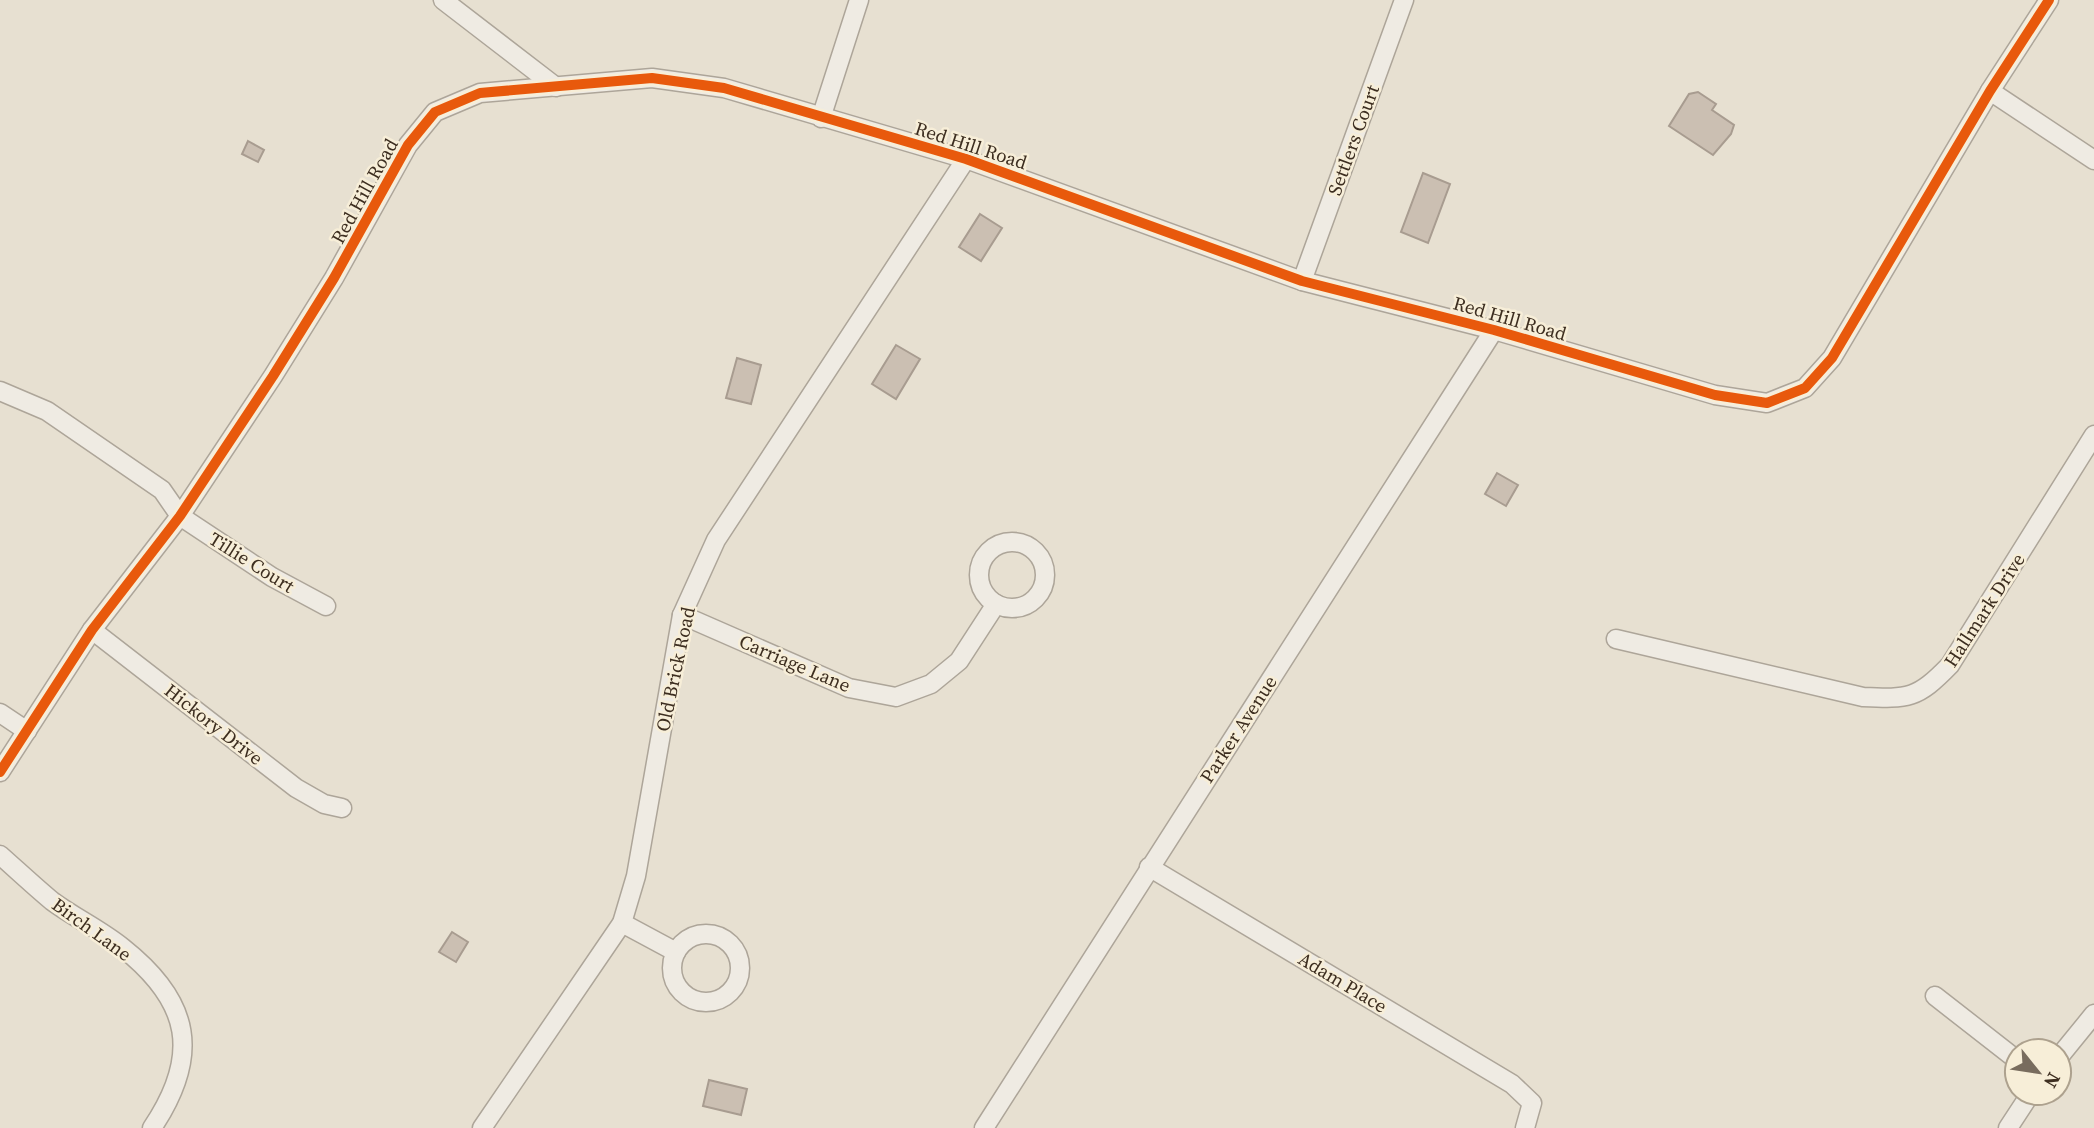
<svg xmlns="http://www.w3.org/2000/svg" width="2094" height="1128" font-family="'Source Serif 4',serif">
	<rect width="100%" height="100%" fill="#e7e0d1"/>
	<g fill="#cbbfb2" stroke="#a89c90" stroke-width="2">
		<polygon points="1698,92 1716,104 1712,110 1734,125 1731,134 1713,155 1669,126 1689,94"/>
		<polygon points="248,141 264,150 258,162 242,154"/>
		<polygon points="1423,173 1450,184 1428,243 1401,232"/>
		<polygon points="980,214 1002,228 981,261 959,247"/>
		<polygon points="896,345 920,359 896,399 872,384"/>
		<polygon points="737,358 761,365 751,404 726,398"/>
		<polygon points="1497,473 1518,485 1506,506 1485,494"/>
		<polygon points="452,932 468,942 456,962 439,952"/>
		<polygon points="709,1080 747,1089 741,1115 703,1106"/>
	</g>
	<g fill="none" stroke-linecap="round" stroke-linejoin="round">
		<defs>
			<g id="minor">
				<polyline points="443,0 556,87"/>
				<polyline points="1990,91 2094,160"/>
				<polyline points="821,118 859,0"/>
				<polyline points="1302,281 1404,0"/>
				<polyline points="0,391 47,411 162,490 180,516 272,577 326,606"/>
				<circle cx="1012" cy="575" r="33"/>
				<polyline points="682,615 849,688 896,697 931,684 959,661 996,604"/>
				<polyline points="92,630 296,788 324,804 342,808"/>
				<path d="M1616 639 1863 697C1909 699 1917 699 1950 665L2094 435"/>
				<polyline points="0,713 27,731"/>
				<polyline points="0,772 92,630 180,516 273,376 334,278 408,145 435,112 480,93 652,78 724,88 966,159 1302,281 1494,330 1715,395 1767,403 1805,388 1832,358 1990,91 2049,0"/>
				<path d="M0 855C17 870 34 886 52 901 75 918 101 930 123 948 191 1002 201 1055 152 1128"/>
				<polyline points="1149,867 1512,1084 1532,1103 1525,1128"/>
				<polyline points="622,923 676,952"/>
				<circle cx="706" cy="968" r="34"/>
				<polyline points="1935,996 2017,1060"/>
				<polyline points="2059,1057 2094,1014"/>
				<polyline points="482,1128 622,923 636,876 682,615 716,540 966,159"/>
				<polyline points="984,1128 1494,330"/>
				<polyline points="2008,1128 2031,1093"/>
			</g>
		</defs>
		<use href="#minor" stroke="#ada599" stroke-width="21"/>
		<use href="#minor" stroke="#efebe3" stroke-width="18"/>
		<defs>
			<polyline id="cycleway" points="0,772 92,630 180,516 273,376 334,278 408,145 435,112 480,93 652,78 724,88 966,159 1302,281 1494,330 1715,395 1767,403 1805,388 1832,358 1990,91 2049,0"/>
		</defs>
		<use href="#cycleway" stroke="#f7eed8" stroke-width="15"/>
		<use href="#cycleway" stroke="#e8590c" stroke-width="10"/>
	</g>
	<g text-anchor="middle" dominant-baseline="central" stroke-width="5" stroke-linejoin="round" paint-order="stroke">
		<g font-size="19" fill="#3d2e20" stroke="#f7eed8">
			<text transform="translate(1353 140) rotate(-70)">Settlers Court</text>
			<text transform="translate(971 145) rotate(18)">Red Hill Road</text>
			<text transform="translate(364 191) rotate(-61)">Red Hill Road</text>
			<text transform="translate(1510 318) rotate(16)">Red Hill Road</text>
			<text transform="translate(252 562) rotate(32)">Tillie Court</text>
			<text transform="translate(1984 610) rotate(-57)">Hallmark Drive</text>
			<text transform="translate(795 663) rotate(23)">Carriage Lane</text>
			<text transform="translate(675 669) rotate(-78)">Old Brick Road</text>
			<text transform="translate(214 724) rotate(38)">Hickory Drive</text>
			<text transform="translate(1238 729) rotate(-57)">Parker Avenue</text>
			<text transform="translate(92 929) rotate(36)">Birch Lane</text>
			<text transform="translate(1343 982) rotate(31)">Adam Place</text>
		</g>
	</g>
	<g transform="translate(2038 1072) rotate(120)"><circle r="33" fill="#f7eed8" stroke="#ada18e" stroke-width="2"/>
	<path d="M0-5L12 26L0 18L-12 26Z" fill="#786c5e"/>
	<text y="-10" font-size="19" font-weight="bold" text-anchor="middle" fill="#3d2e20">N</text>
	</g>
</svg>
